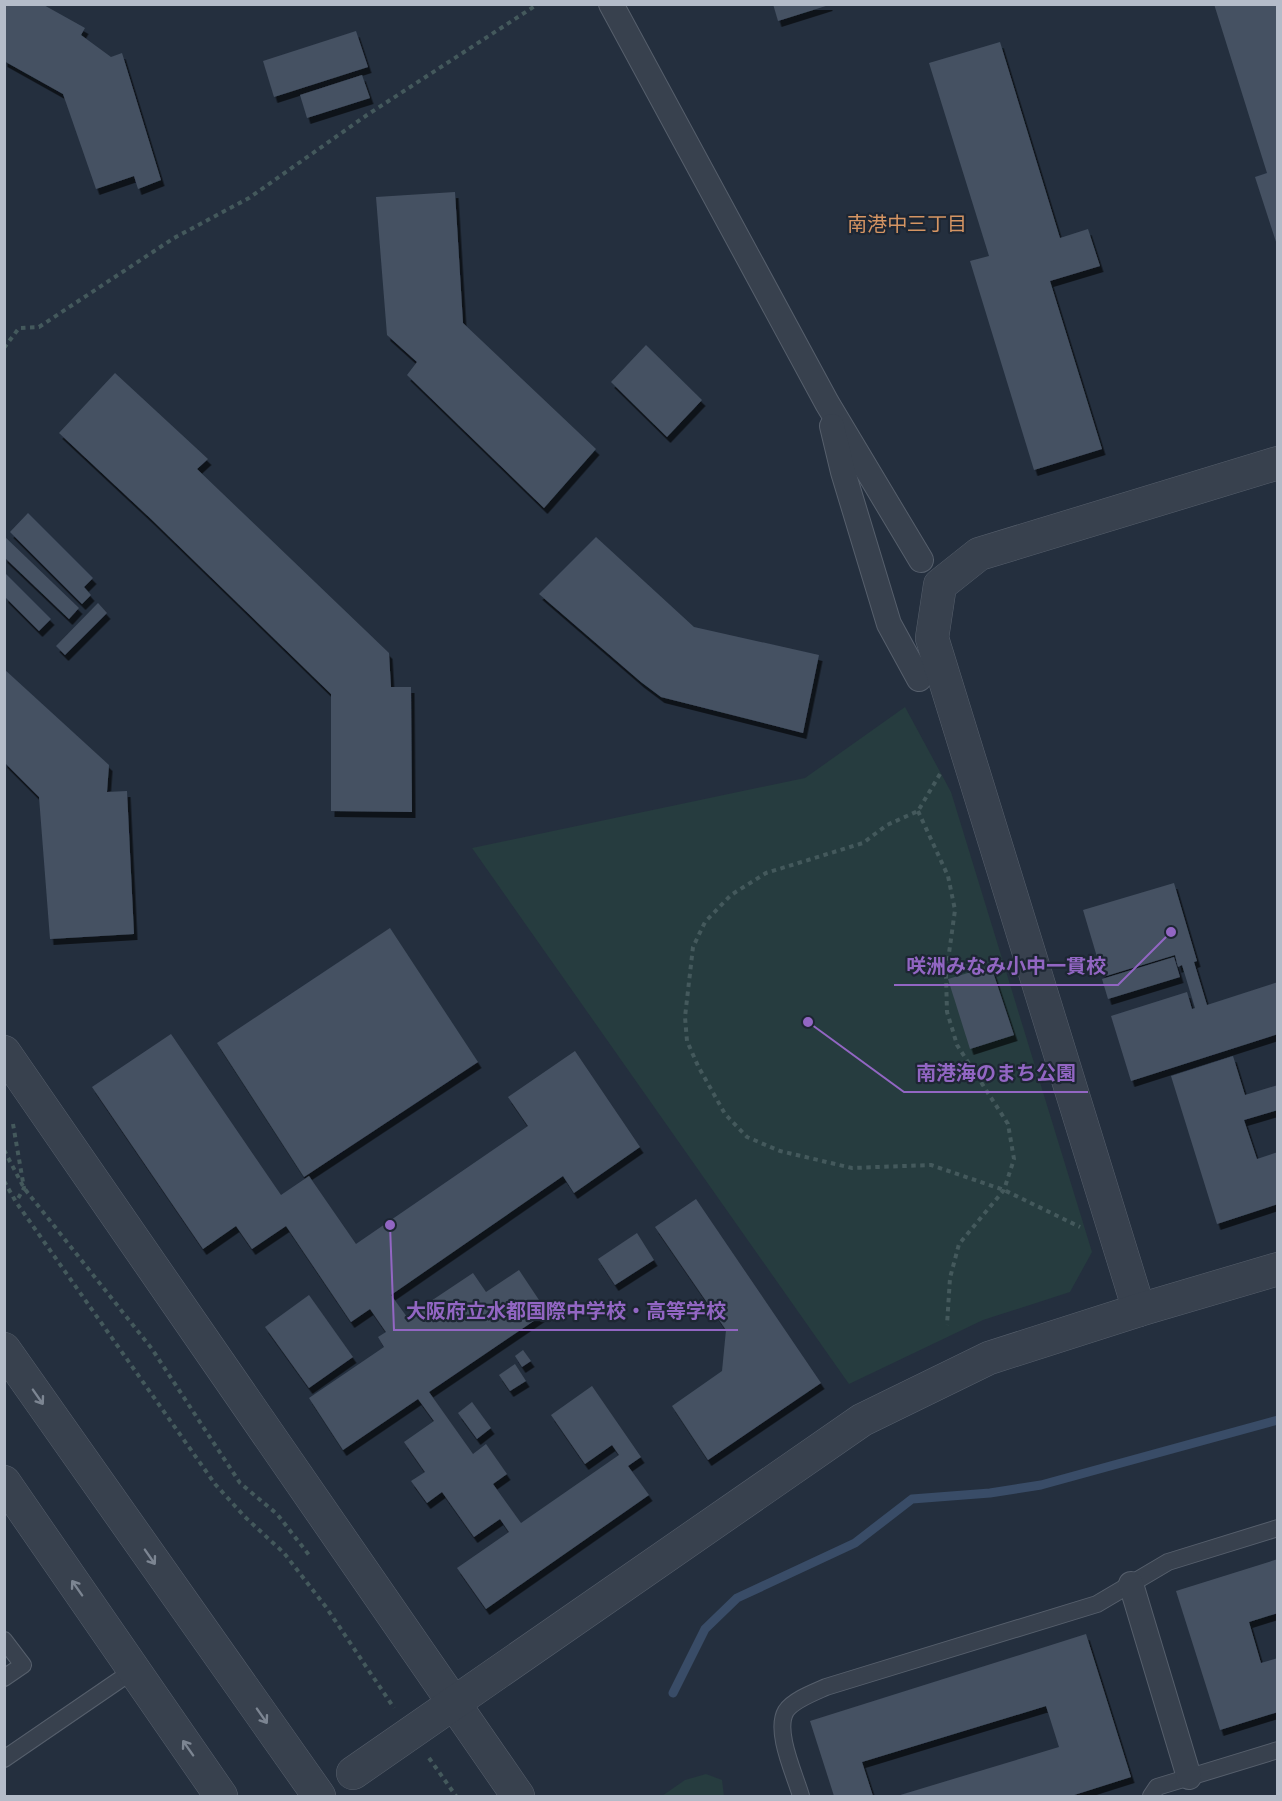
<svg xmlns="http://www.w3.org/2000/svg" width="1282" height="1801" font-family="'PT Sans Narrow','Noto Sans JP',sans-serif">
	<defs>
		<filter id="shadow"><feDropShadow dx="3.5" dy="6" stdDeviation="0" flood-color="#0009"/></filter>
	</defs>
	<rect width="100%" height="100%" fill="#242f3e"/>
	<g fill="#263c3f">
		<polygon points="905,707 951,792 1092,1252 1070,1292 983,1320 849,1384 472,848 805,778"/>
		<polygon points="706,1774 722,1780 724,1796 662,1796 685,1780"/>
	</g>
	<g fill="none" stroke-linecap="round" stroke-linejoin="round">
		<polyline stroke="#394c67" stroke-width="9" points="673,1693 705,1629 737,1598 855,1543 912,1499 990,1493 1041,1485 1278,1420"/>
	</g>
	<g fill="#455162" filter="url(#shadow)">
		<polygon points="4,4 42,4 85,28 81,35 111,57 122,53 161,180 138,189 134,176 96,189 63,94 4,61"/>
		<polygon points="773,4 829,4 829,5 778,21"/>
		<polygon points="1214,4 1278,4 1278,248 1255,177 1267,173"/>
		<polygon points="356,31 368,67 274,97 263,61"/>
		<polygon points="1000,42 1060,238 1088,229 1100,266 1050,281 1102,449 1034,470 970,261 989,256 929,63"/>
		<polygon points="362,75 370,98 307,118 300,95"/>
		<polygon points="455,192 463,323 596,449 544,508 407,375 417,362 387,335 376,197"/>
		<polygon points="646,345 702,400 667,437 611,382"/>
		<polygon points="115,373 208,459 197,469 389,653 391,687 411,687 412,812 331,811 331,694 151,519 59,433"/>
		<polygon points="28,513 93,578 84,587 91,595 82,604 10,532"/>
		<polygon points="4,536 79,608 69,619 4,557"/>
		<polygon points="596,537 694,627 819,655 803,733 661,697 641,682 539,594"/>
		<polygon points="5,573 51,619 39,631 5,597"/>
		<polygon points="98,603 107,613 65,655 56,646"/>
		<polygon points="4,669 109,765 107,792 127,791 134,934 50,939 39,797 4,762"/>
		<polygon points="1174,883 1197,961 1194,962 1207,1005 1278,982 1278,1034 1131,1081 1111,1016 1187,992 1192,1009 1195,1008 1182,965 1178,967 1175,955 1103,977 1083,910"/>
		<polygon points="390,928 478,1062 304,1177 217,1043"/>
		<polygon points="1174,957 1180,977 1108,999 1102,979"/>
		<polygon points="991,966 1014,1035 970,1049 948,979"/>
		<polygon points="171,1034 281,1195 309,1176 356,1244 528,1126 508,1097 575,1051 640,1147 574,1193 563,1176 391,1295 407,1317 473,1273 486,1292 519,1270 547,1312 429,1392 473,1454 486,1444 507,1474 493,1484 521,1523 619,1455 612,1445 585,1464 551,1415 592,1386 641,1457 628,1466 649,1495 486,1609 457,1568 509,1532 500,1519 474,1537 442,1492 427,1503 411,1481 425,1472 404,1442 434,1421 418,1399 343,1450 309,1398 384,1347 378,1337 386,1332 370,1309 351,1322 286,1226 252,1249 236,1226 203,1249 92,1087"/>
		<polygon points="1233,1056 1245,1095 1278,1085 1278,1110 1244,1120 1257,1159 1278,1152 1278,1204 1217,1224 1171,1076"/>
		<polygon points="696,1199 821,1383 708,1460 672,1406 722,1371 726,1330 655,1227"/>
		<polygon points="637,1233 654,1260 615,1285 598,1259"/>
		<polygon points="309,1295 353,1357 309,1388 265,1327"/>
		<polygon points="523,1350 531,1361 522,1367 515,1356"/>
		<polygon points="515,1364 526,1381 510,1391 499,1375"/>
		<polygon points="472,1402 491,1428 477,1439 458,1413"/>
		<polygon points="1278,1559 1278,1613 1249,1622 1261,1663 1278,1658 1278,1712 1220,1730 1176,1591"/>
		<polygon points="1086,1634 1131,1777 1071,1796 897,1796 1059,1747 1046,1706 862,1762 873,1796 834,1796 810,1721"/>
	</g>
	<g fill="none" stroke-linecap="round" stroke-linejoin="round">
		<defs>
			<g id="service">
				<polyline points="4,1640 23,1665 4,1678"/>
				<polyline points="4,1759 134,1670"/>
				<path d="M801 1796C795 1775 774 1731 786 1711 793 1700 815 1692 826 1687L1097 1604 1168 1562 1278 1528"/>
				<polyline points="1151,1796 1157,1787 1278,1750"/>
			</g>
			<g id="pedestrian">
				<polyline points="611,4 827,403 921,560"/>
				<polyline points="832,426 843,472 889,624 919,679"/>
				<polyline points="1131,1584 1189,1777"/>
			</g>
			<g id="tertiary">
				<polyline points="4,1052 518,1796"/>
				<polyline points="1139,1310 932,638 940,585 979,554 1278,463"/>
				<polyline points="4,1349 319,1796"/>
				<polyline points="4,1482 221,1796"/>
				<polyline points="353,1773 862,1420 989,1358 1139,1310 1278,1269"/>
			</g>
		</defs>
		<use href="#service" stroke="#565f6c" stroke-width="18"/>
		<use href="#pedestrian" stroke="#565f6c" stroke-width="26"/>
		<use href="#tertiary" stroke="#565f6c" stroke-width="34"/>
		<g stroke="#44595c" stroke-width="4" stroke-dasharray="4.5 4.5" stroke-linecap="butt">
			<polyline points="4,348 19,328 39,327 174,238 249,198 367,115 538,4"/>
			<polyline points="940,774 918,811 887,825 863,843 766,873 731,895 705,922 693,947 685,1017 687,1041 698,1066 725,1114 747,1137 780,1151 852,1168 931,1165 1004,1190 1080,1227"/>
			<polyline points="918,811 948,876 955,910 946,975 947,1012 952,1028 957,1045 1008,1124 1014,1159 1004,1190 959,1244 950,1278 947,1325"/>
			<polyline points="13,1124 24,1188 16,1202"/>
			<polyline points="4,1150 24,1188 152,1349 240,1483 277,1514 309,1555"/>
			<polyline points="4,1181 16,1202 215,1484 245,1517 284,1553 326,1607 394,1708"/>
			<polyline points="429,1758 456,1796"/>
		</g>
		<use href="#service" stroke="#38414e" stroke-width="16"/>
		<use href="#pedestrian" stroke="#38414e" stroke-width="24"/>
		<use href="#tertiary" stroke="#38414e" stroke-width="33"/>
	</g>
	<defs><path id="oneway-shaft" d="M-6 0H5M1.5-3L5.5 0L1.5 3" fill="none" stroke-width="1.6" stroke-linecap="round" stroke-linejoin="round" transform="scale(1.5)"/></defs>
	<g stroke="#7c8592">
		<use href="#oneway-shaft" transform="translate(38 1397) rotate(55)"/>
		<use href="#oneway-shaft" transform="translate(150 1557) rotate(55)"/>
		<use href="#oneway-shaft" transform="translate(77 1588) rotate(-125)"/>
		<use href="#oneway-shaft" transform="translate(262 1716) rotate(55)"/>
		<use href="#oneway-shaft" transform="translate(188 1748) rotate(-125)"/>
	</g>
	<g text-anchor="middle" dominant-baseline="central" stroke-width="4.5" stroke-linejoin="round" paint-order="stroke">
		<g font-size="20" fill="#d59563" stroke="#1d2633">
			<text x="907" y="224">南港中三丁目</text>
		</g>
	</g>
	<path fill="none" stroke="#9266c3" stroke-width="2" d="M1171 932L1118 985H894M808 1022L904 1092H1088M390 1225L394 1330H738"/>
	<g fill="#9266c3" stroke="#1d2633" stroke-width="2">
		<circle cx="1171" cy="932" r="6"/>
		<circle cx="808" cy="1022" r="6"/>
		<circle cx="390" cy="1225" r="6"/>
	</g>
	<g font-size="20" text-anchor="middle" font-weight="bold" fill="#9266c3" stroke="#1d2633" stroke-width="4.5" stroke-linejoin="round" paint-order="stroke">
		<text x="1006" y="973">咲洲みなみ小中一貫校</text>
		<text x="996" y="1080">南港海のまち公園</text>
		<text x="566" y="1318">大阪府立水都国際中学校・高等学校</text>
	</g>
	<rect width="1282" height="1801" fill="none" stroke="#b4bcc9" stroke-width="12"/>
</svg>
